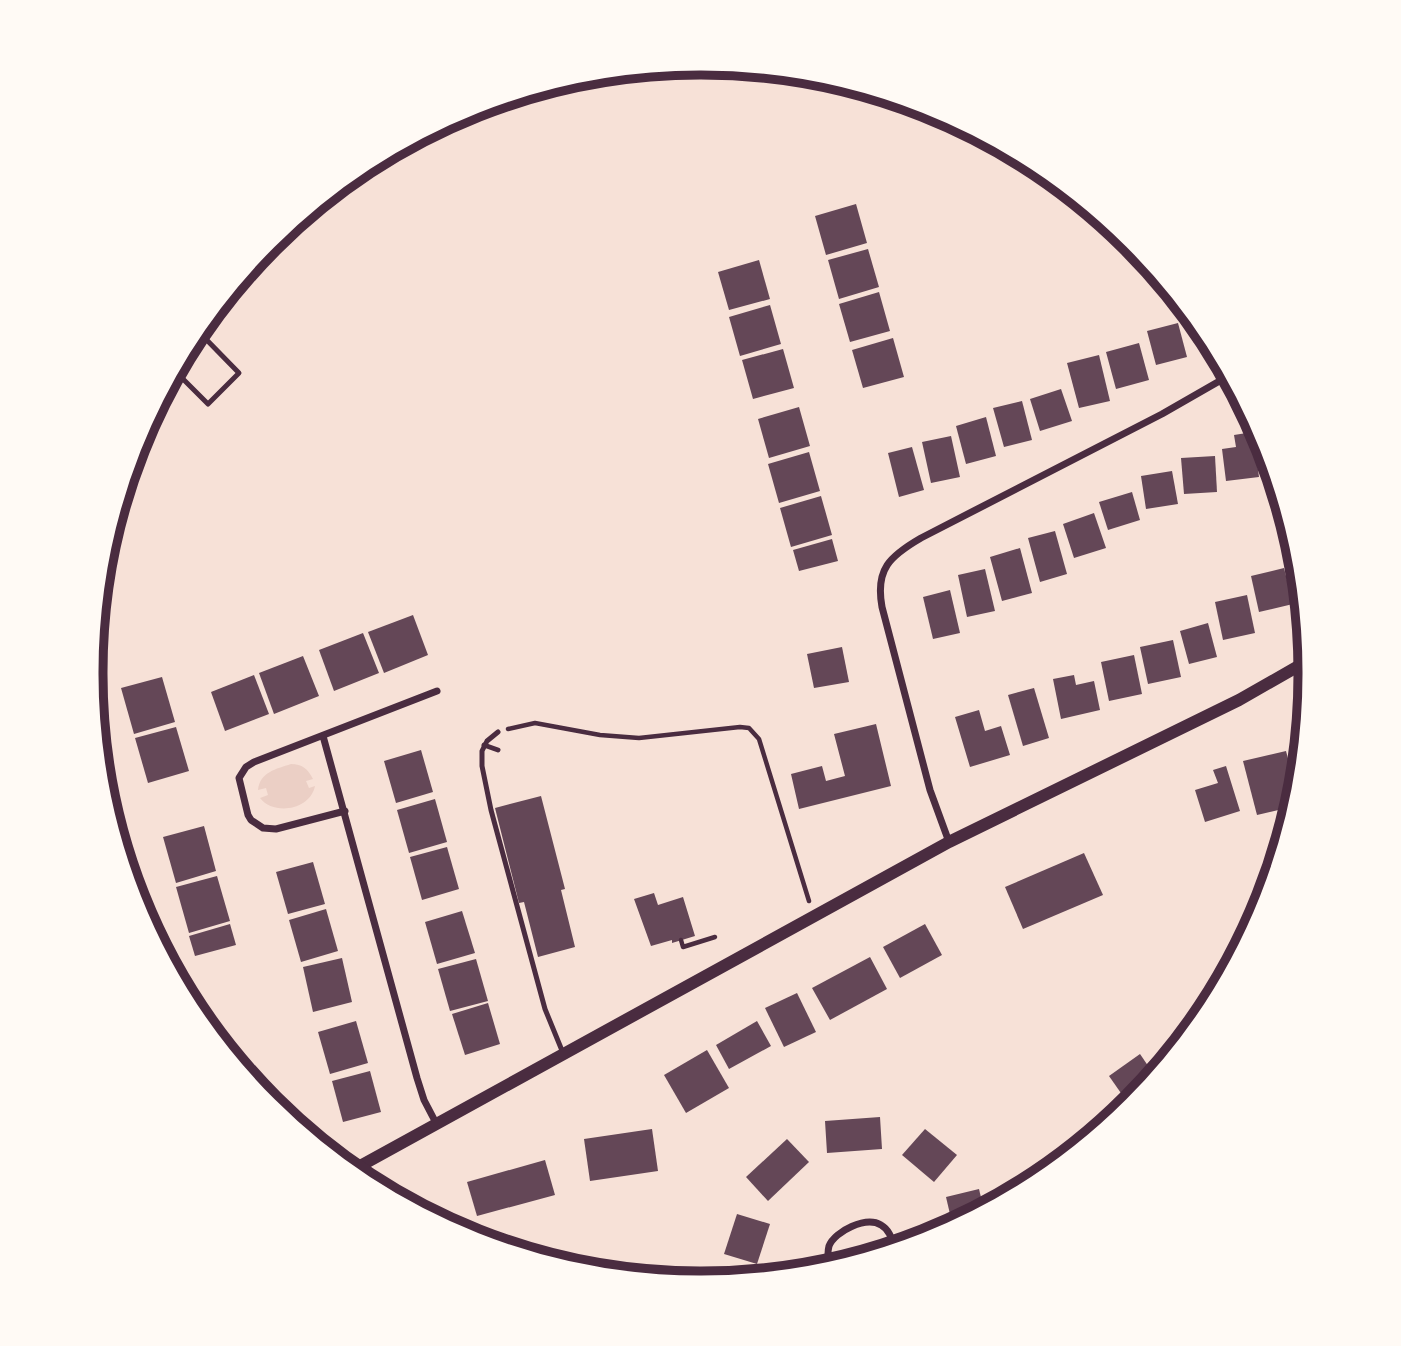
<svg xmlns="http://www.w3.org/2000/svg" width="1401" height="1346" font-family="'Work Sans',sans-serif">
	<rect width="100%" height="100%" fill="#f7e1d7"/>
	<path fill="#ebcfc5" d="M291 764C302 764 308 769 313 779L306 781 309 788 315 786C310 810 274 816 260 798L268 795 266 788 258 790C260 772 276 769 291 764Z"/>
	<g fill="#644757">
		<polygon points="856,204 867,243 826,255 815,216"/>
		<polygon points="868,249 879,287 839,299 828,260"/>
		<polygon points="759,260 770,299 729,310 718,272"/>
		<polygon points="879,292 890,331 850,342 839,304"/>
		<polygon points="770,305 781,344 740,356 729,317"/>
		<polygon points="1186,307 1208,334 1211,339 1194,343"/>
		<polygon points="1178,323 1187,357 1156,365 1147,331"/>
		<polygon points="893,338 904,377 863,388 852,350"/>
		<polygon points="1139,343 1149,380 1116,389 1106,352"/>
		<polygon points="783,349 794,388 753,399 742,360"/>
		<polygon points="1099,355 1110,401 1079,408 1067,363"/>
		<polygon points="1061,389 1072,421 1040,431 1030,399"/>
		<polygon points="1022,401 1032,440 1004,447 993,408"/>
		<polygon points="799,407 810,446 769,458 758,419"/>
		<polygon points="986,417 996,456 966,464 956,426"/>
		<polygon points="1253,432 1259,477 1226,481 1222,449 1236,447 1234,435"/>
		<polygon points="951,436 960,477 931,483 922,442"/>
		<polygon points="912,447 924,490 899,497 888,453"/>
		<polygon points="809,452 820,491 779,503 768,464"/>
		<polygon points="1215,456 1217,492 1184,494 1181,458"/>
		<polygon points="1172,471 1178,504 1146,509 1141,476"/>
		<polygon points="1132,492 1140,520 1108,530 1099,502"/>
		<polygon points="821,496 832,535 791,547 780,508"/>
		<polygon points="1094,513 1106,548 1074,558 1063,524"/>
		<polygon points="1055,531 1067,574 1040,582 1028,538"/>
		<polygon points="832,539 838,561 799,571 793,550"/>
		<polygon points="1020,548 1032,593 1002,601 990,557"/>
		<polygon points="1284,568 1293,604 1259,612 1251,576"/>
		<polygon points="985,569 995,611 967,617 958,575"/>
		<polygon points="950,590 960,633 933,639 923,597"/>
		<polygon points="1247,595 1255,633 1223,640 1215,602"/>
		<polygon points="413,615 428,655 384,673 368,632"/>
		<polygon points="1208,623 1217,657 1189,664 1180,631"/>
		<polygon points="363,633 379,673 334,691 319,650"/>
		<polygon points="1173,640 1181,677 1148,684 1140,647"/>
		<polygon points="842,647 849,682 814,688 807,654"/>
		<polygon points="1134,655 1142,694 1109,701 1101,662"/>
		<polygon points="303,656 319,696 274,714 259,673"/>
		<polygon points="254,675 269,714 225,731 211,692"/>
		<polygon points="1074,675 1076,685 1094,681 1100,710 1061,719 1053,679"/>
		<polygon points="162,677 175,722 134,734 121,688"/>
		<polygon points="1034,688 1049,738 1023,746 1008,695"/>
		<polygon points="979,710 985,731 1001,726 1010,755 970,767 955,717"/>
		<polygon points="876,724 891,786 799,809 791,774 822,766 826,781 845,776 834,734"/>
		<polygon points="176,727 189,771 148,783 135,738"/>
		<polygon points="1304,742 1301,770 1294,745"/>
		<polygon points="421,750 433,792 396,803 384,761"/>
		<polygon points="1286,751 1298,796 1295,806 1257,815 1243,761"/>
		<polygon points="1226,766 1240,811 1205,822 1195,790 1218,783 1213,770"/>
		<polygon points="541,796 565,889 561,890 575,947 538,957 524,902 519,903 495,808"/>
		<polygon points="435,799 447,842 409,853 397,810"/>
		<polygon points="204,826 216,871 176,883 163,837"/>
		<polygon points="447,847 459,889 422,900 410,857"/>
		<polygon points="1084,853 1103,895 1023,929 1005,887"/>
		<polygon points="313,862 325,904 288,914 276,872"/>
		<polygon points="217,876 230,921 189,933 176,887"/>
		<polygon points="654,893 658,905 683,897 695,936 672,943 672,940 651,946 634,899"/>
		<polygon points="326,909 338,951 301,962 289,920"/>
		<polygon points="462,911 475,953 437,964 425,922"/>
		<polygon points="230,924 236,945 195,956 189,936"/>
		<polygon points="925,924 942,955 900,978 883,947"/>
		<polygon points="870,957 887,989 830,1020 812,988"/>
		<polygon points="342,958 352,1002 313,1012 303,967"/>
		<polygon points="476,959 488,1001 450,1011 438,969"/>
		<polygon points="797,993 816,1032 784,1047 765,1008"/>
		<polygon points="488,1003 500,1044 465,1055 452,1014"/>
		<polygon points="356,1021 368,1063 330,1074 318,1032"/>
		<polygon points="757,1021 771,1046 729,1069 716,1045"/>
		<polygon points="707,1050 729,1088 686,1113 664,1075"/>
		<polygon points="1140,1054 1155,1076 1130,1106 1109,1076"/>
		<polygon points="246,1056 247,1078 230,1057"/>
		<polygon points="370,1071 381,1112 343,1122 332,1081"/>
		<polygon points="880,1117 882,1149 827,1153 825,1121"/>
		<polygon points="652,1129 658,1171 590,1181 584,1139"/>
		<polygon points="925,1129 957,1155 934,1182 902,1155"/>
		<polygon points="787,1139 809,1162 768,1201 746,1177"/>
		<polygon points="545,1160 555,1195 477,1216 467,1182"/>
		<polygon points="979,1189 984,1210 953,1227 946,1197"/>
		<polygon points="737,1214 770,1224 757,1264 724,1254"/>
	</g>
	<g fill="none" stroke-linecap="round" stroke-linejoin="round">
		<g stroke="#4a2c40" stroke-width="4.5">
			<polyline points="508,729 535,723 600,735 639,738 740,727 749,728 759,739 809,901"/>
			<polyline points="681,940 683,947 715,937"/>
		</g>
		<g stroke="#4a2c40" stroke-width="5">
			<polyline points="247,277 357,170"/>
			<polyline points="174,370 208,404 239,373 197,330"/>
			<polyline points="103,551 109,545 106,542"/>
			<polyline points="498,732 487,741 482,751 482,766 491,810 545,1009 563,1053"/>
			<polyline points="484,745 498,750"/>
		</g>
		<g stroke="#4a2c40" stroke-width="7">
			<polyline points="323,736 417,1078 424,1100 436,1123"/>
			<polyline points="345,811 276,829 263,828 251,820 248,815 239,778 246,767 254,762 437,691"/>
			<path d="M949 842 930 790 882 607C875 569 890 556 921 538L1162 414 1230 375"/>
			<path d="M829 1268C828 1261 827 1253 829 1246 835 1231 866 1216 881 1225 890 1230 892 1240 895 1249"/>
		</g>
		<polyline stroke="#4a2c40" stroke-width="12" points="351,1171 949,842 1239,700 1309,660"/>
	</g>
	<path d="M0 0H1401V1346H0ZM700 75H701A597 597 0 0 1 1298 672V674A597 597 0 0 1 701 1271H700A597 597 0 0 1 103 674V672A597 597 0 0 1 700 75Z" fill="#fffaf5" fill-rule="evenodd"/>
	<path fill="none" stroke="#4a2c40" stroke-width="9" d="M700 75H701A597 597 0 0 1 1298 672V674A597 597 0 0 1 701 1271H700A597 597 0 0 1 103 674V672A597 597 0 0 1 700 75Z"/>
</svg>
